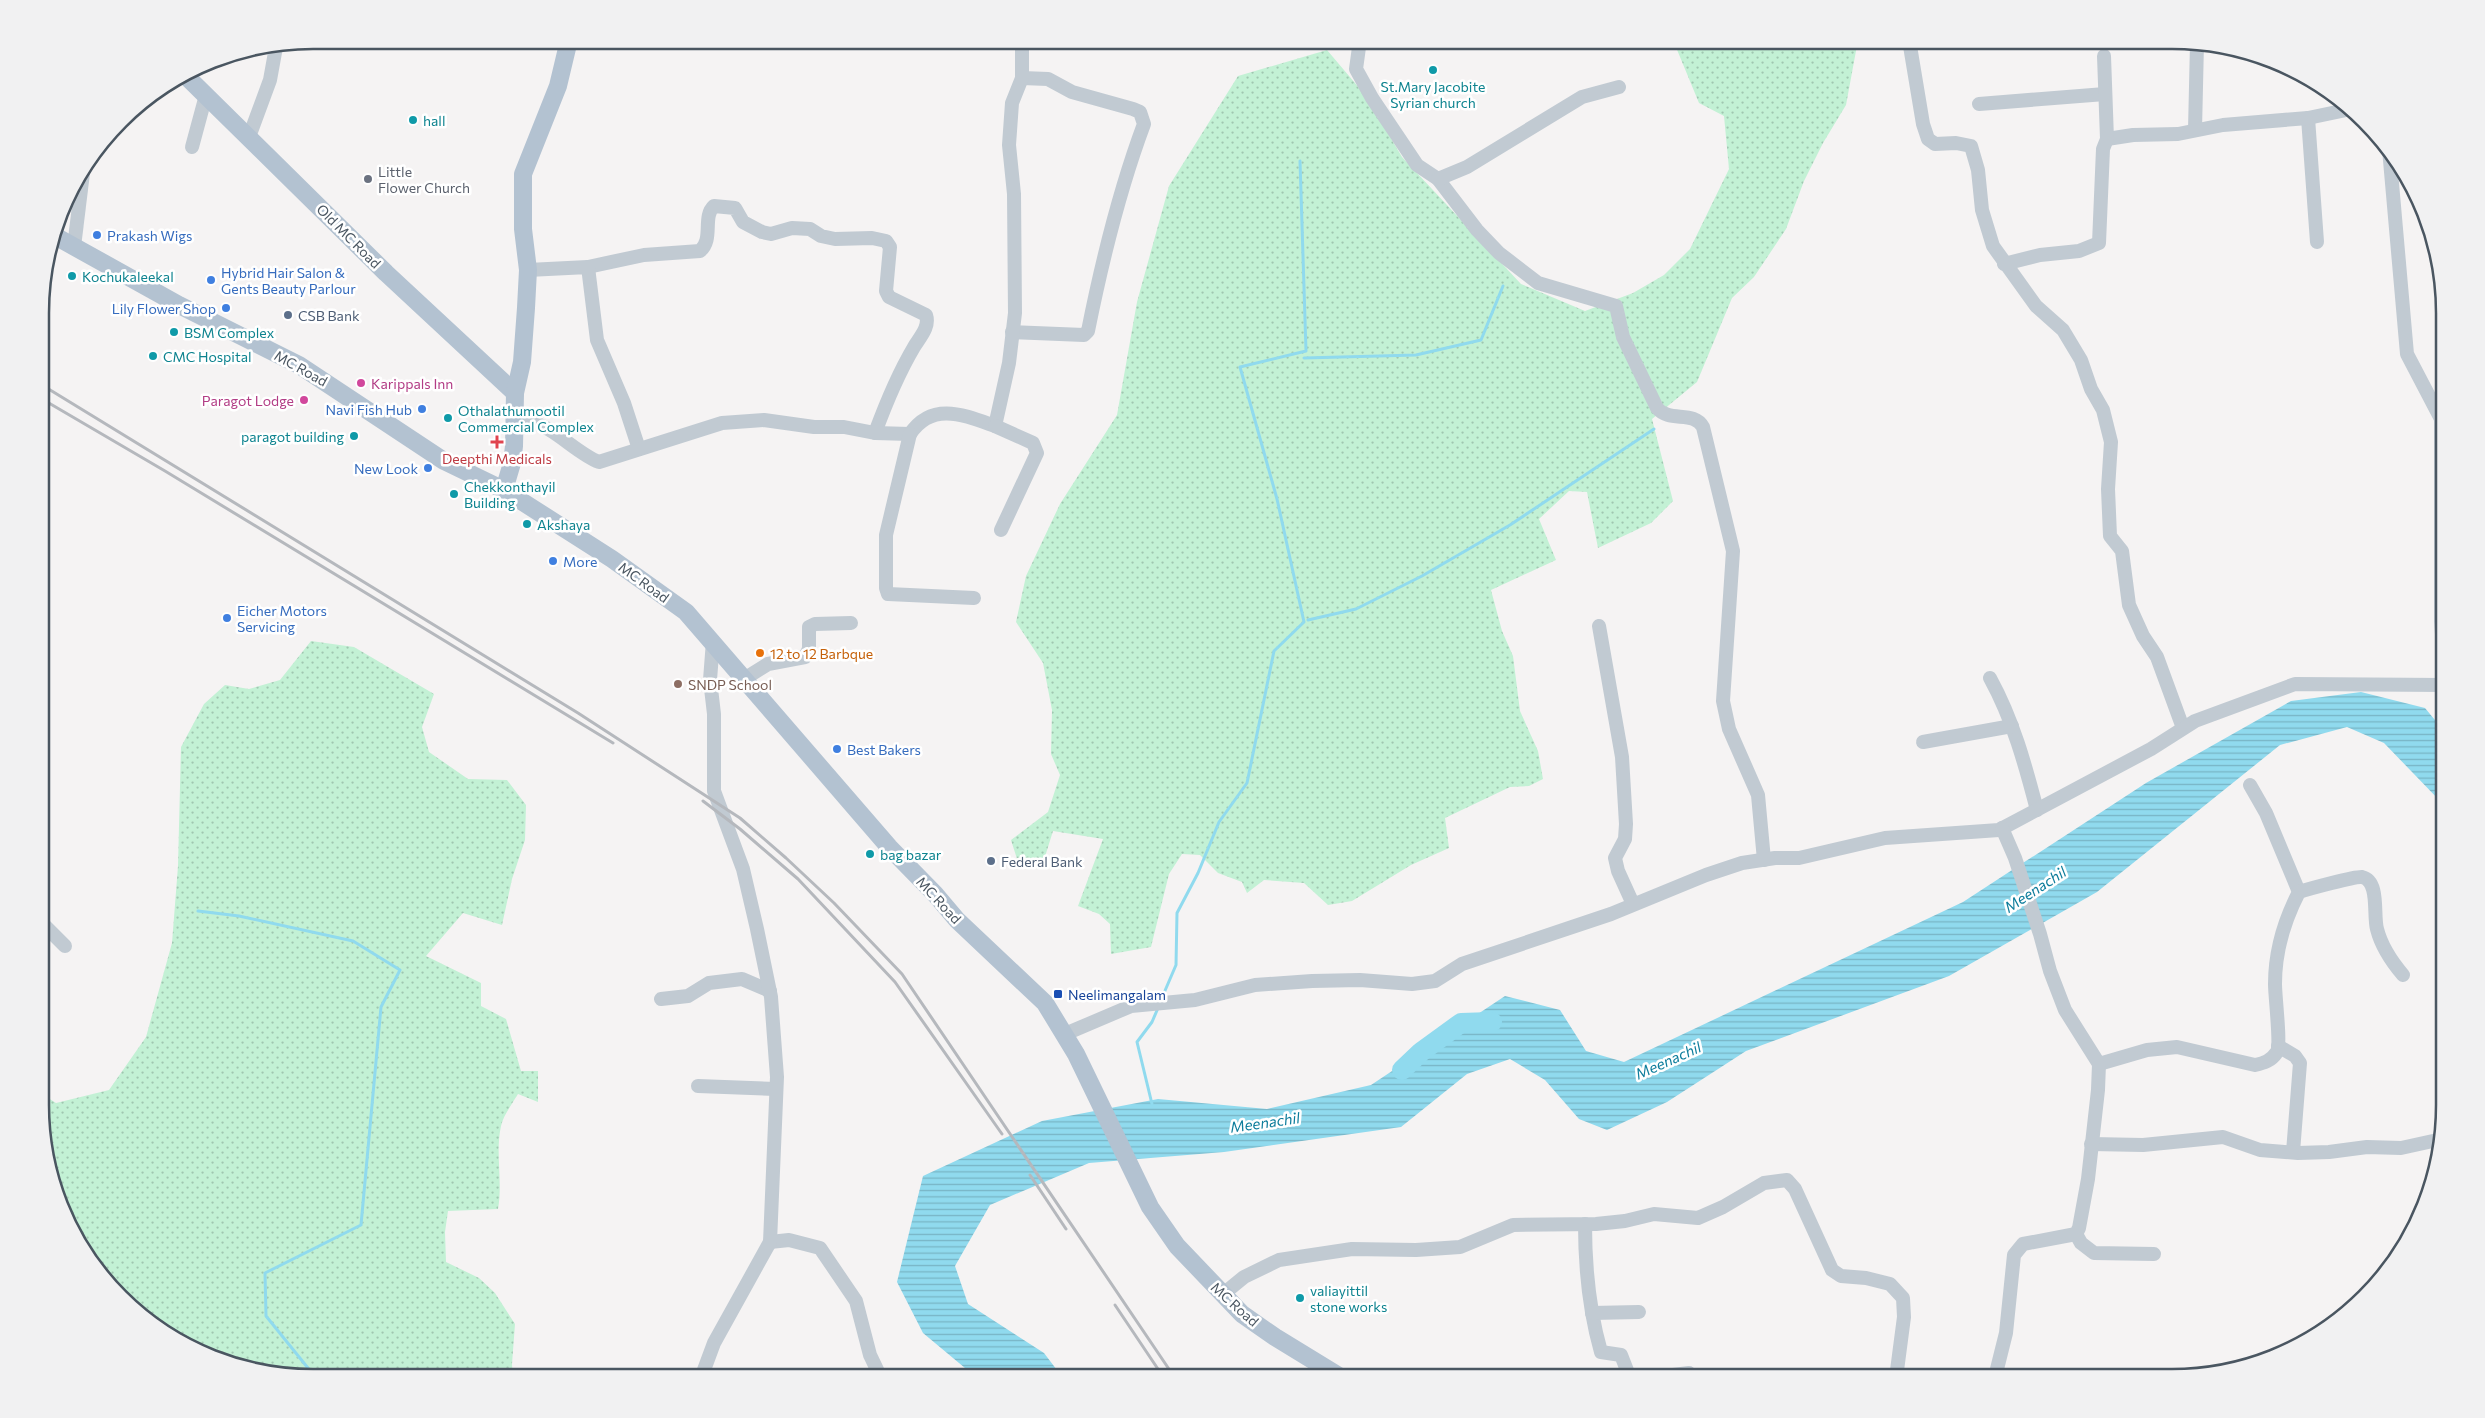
<svg xmlns="http://www.w3.org/2000/svg" width="2485" height="1418" font-family="Commissioner,sans-serif">
	<defs>
		<pattern id="grass-dots" width="8" height="8" patternUnits="userSpaceOnUse" patternTransform="scale(1.25)"><rect width="8" height="8" fill="#c3f1d5"/><path d="M2 2h.1M6 6h.1" fill="none" stroke="#a0c6b0" stroke-width="1.8" stroke-linecap="round"/></pattern>
		<pattern id="water-rules" width="6" height="5" patternUnits="userSpaceOnUse" patternTransform="scale(1.25)"><rect width="6" height="5" fill="#90daee"/><path d="M0 2.5h6" fill="none" stroke="#78b4c4"/></pattern>
	</defs>
	<rect width="100%" height="100%" fill="#f5f3f3"/>
	<g fill="url(#grass-dots)">
		<polygon points="1673,40 1858,40 1846,105 1823,143 1804,181 1786,229 1754,277 1732,298 1697,382 1652,419 1673,501 1651,523 1598,548 1587,492 1569,491 1539,519 1556,560 1491,590 1502,631 1513,656 1520,711 1538,751 1543,779 1529,786 1510,787 1445,818 1449,848 1411,865 1352,901 1328,905 1304,883 1264,880 1247,893 1242,882 1218,873 1200,855 1182,854 1169,874 1151,947 1111,954 1110,924 1099,914 1078,906 1103,839 1053,831 1043,863 1019,865 1011,840 1048,812 1060,775 1051,754 1052,710 1043,663 1016,622 1026,576 1060,504 1117,415 1137,302 1169,186 1238,76 1327,50 1366,96 1402,157 1521,284 1585,311 1633,293 1664,275 1690,249 1729,169 1724,116 1699,103"/>
		<path d="M311 641 354 647 434 694 422 727 429 752 468 779 507 780 526 805 525 840 512 879 502 925 463 913 426 956 481 983V1006L506 1019 521 1071H538V1102L518 1094C512 1104 503 1116 501 1126 495 1153 503 1181 498 1209L448 1211 445 1232 446 1262 479 1278 495 1293 515 1324 512 1364 513 1378H313L242 1369 177 1342 120 1298 86 1256 55 1193 42 1140V1094L56 1103 109 1090 146 1037 172 943 178 866 181 747 204 704 225 685 249 689 280 680Z"/>
	</g>
	<polygon fill="url(#water-rules)" points="2361,692 2425,708 2444,731 2444,809 2441,802 2384,743 2347,727 2280,745 2097,892 1949,976 1746,1051 1667,1102 1607,1130 1579,1119 1545,1080 1510,1059 1467,1074 1401,1127 1224,1152 1089,1163 990,1205 955,1266 968,1304 1044,1353 1063,1378 977,1378 923,1333 897,1282 923,1176 1042,1121 1158,1099 1267,1109 1371,1085 1505,996 1560,1010 1586,1051 1624,1062 1963,902 2146,783 2291,701"/>
	<g fill="none" stroke-linecap="round" stroke-linejoin="round">
		<g stroke="#90daee" stroke-width="3">
			<polyline points="1304,358 1416,355 1481,340 1503,286"/>
			<polyline points="1308,620 1356,609 1422,576 1510,525 1654,429"/>
			<polyline points="198,911 239,916 353,941 400,970 381,1007 361,1225 265,1273 266,1316 316,1378"/>
			<polyline points="1161,1000 1176,965 1177,913 1198,873 1219,822 1247,783 1274,651 1304,622 1277,499 1240,367 1306,351 1300,161"/>
			<polyline points="1152,1104 1137,1042 1152,1022 1158,1008"/>
		</g>
		<polyline stroke="#90daee" stroke-width="20" points="1402,1070 1421,1052 1461,1023 1492,1022"/>
		<g stroke="#c1cad2" stroke-width="14">
			<path d="M1360 40 1356 69 1372 98 1417 165 1438 179 1477 230 1499 253 1538 283 1616 306 1623 337 1657 408C1669 423 1694 410 1703 427L1733 551 1723 701 1729 729 1758 795 1764 860"/>
			<polyline points="1909,40 1923,124 1928,139 1935,144 1956,143 1971,146 1978,170 1982,210 1993,246 2036,306 2063,330 2081,360 2091,389 2103,410 2111,442 2108,489 2110,536 2122,551 2129,605 2143,636 2157,657 2183,728"/>
			<polyline points="1979,104 2105,94"/>
			<polyline points="2308,118 2317,242"/>
			<polyline points="2195,130 2197,43"/>
			<polyline points="249,137 270,80 276,47"/>
			<polyline points="2107,139 2133,135 2178,134 2223,125 2308,118 2351,109"/>
			<polyline points="192,147 206,95"/>
			<polyline points="2389,149 2407,354 2441,419 2441,621 2444,661"/>
			<polyline points="1438,179 1467,167 1582,97 1619,87"/>
			<polyline points="74,247 83,173"/>
			<polyline points="2004,264 2040,255 2079,251 2099,243 2103,149 2107,139 2104,56"/>
			<path d="M588 267 644 255 700 251C714 239 702 217 714 206L735 208 743 222 762 232 771 234 792 228 810 229 821 236 835 239 872 238 886 241 890 247 886 291 889 297 926 315C930 327 920 337 914 347 898 374 886 403 875 433"/>
			<polyline points="528,270 588,267 597,340 624,403 639,449"/>
			<path d="M1012 332 1084 335 1088 331C1102 261 1119 191 1144 124L1140 112 1133 109 1072 92 1048 79 1022 78"/>
			<path d="M513 424C518 424 524 422 529 422 551 424 577 454 599 462L722 423 764 420 814 427H844L875 433 910 434C932 401 964 415 995 426L1009 363 1015 313 1014 194 1009 145 1012 103 1022 78V40"/>
			<polyline points="995,426 1033,443 1037,453 1001,530"/>
			<polyline points="910,434 886,535 886,588 888,594 974,598"/>
			<polyline points="1599,626 1622,757 1626,824 1625,839 1615,858 1618,871 1633,904"/>
			<path d="M1990 678C2013 720 2025 764 2037 810"/>
			<polyline points="744,679 768,664 805,657 809,649 809,627 815,624 851,623"/>
			<polyline points="1923,742 2012,726"/>
			<polyline points="2250,785 2266,813 2299,892"/>
			<polyline points="42,923 65,946"/>
			<polyline points="661,999 688,996 709,983 742,979 770,991"/>
			<polyline points="1065,1034 1131,1006 1195,1000 1255,985 1312,981 1360,980 1412,984 1435,981 1462,964 1611,914 1706,875 1742,863 1775,858 1799,858 1885,838 1999,830 2151,749 2195,721 2295,684 2444,685"/>
			<polyline points="2278,1046 2295,1056 2300,1063 2293,1152"/>
			<path d="M2099 1064 2147 1050 2177 1047 2255 1065C2264 1063 2271 1061 2277 1052 2281 1044 2275 997 2275 984 2275 952 2285 919 2299 892 2308 889 2356 876 2362 877 2380 881 2373 915 2377 929 2381 945 2392 962 2403 975"/>
			<polyline points="698,1086 775,1089"/>
			<polyline points="2091,1144 2143,1145 2223,1137 2260,1150 2298,1153 2329,1152 2367,1147 2401,1148 2442,1139"/>
			<path d="M1585 1224C1585 1267 1589 1310 1601 1352L1621 1355 1630 1378"/>
			<polyline points="2076,1234 2081,1243 2094,1253 2154,1254"/>
			<polyline points="770,1242 789,1240 820,1248 856,1301 870,1355 881,1378"/>
			<polyline points="1222,1295 1244,1277 1279,1260 1352,1249 1416,1250 1460,1247 1513,1225 1596,1224 1625,1221 1654,1214 1698,1218 1723,1207 1764,1183 1787,1180 1795,1189 1832,1270 1841,1276 1866,1278 1890,1284 1903,1298 1904,1317 1896,1378"/>
			<polyline points="1592,1313 1639,1312"/>
			<polyline points="1995,1377 2006,1333 2014,1255 2023,1244 2076,1234 2079,1228 2088,1179 2098,1090 2099,1064 2065,1010 2050,971 2040,934 2015,858 2002,828"/>
			<polyline points="701,1378 714,1343 770,1242 777,1077 771,997 757,929 743,869 714,791 714,714 710,680 713,641"/>
			<polyline points="1649,1378 1689,1373"/>
		</g>
		<g stroke="#b3c2d1" stroke-width="18">
			<polyline points="185,75 386,273 515,393"/>
			<polyline points="55,236 179,305 299,365 444,461 504,490 612,559 686,612 889,847 935,894 957,920 1045,1003 1076,1054 1150,1207 1177,1246 1242,1314 1275,1337 1342,1378"/>
			<polyline points="504,490 512,463 514,446 515,393 522,362 526,308 528,270 523,229 523,174 558,86 569,40"/>
		</g>
		<g stroke="#b5b8bd" stroke-width="3">
			<polyline points="42,385 578,713 740,818 786,858 834,903 902,974 1175,1378"/>
			<polyline points="42,399 165,471 613,743"/>
			<polyline points="703,801 740,829 798,879 895,982 1002,1134"/>
			<polyline points="1030,1175 1066,1229"/>
			<polyline points="1115,1305 1164,1378"/>
		</g>
	</g>
	<g fill="#0f9aa8" stroke="#fff" stroke-width="2">
		<circle cx="1433" cy="70" r="5"/>
		<circle cx="413" cy="120" r="5"/>
		<circle cx="72" cy="276" r="5"/>
		<circle cx="174" cy="332" r="5"/>
		<circle cx="153" cy="356" r="5"/>
		<circle cx="448" cy="418" r="5"/>
		<circle cx="354" cy="436" r="5"/>
		<circle cx="454" cy="494" r="5"/>
		<circle cx="527" cy="524" r="5"/>
		<circle cx="870" cy="854" r="5"/>
		<circle cx="1300" cy="1298" r="5"/>
	</g>
	<circle fill="#6b7280" stroke="#fff" stroke-width="2" cx="368" cy="179" r="5"/>
	<g fill="#3f7fe0" stroke="#fff" stroke-width="2">
		<circle cx="97" cy="235" r="5"/>
		<circle cx="211" cy="280" r="5"/>
		<circle cx="226" cy="308" r="5"/>
		<circle cx="422" cy="409" r="5"/>
		<circle cx="428" cy="468" r="5"/>
		<circle cx="553" cy="561" r="5"/>
		<circle cx="227" cy="618" r="5"/>
		<circle cx="837" cy="749" r="5"/>
	</g>
	<g fill="#5c6f8a" stroke="#fff" stroke-width="2">
		<circle cx="288" cy="315" r="5"/>
		<circle cx="991" cy="861" r="5"/>
	</g>
	<g fill="#d1479c" stroke="#fff" stroke-width="2">
		<circle cx="361" cy="383" r="5"/>
		<circle cx="304" cy="400" r="5"/>
	</g>
	<path fill="#e0444e" stroke="#fff" stroke-width="2" d="M494.5 434.5h5v5h5v5h-5v5h-5v-5h-5v-5h5z"/>
	<circle fill="#e8710a" stroke="#fff" stroke-width="2" cx="760" cy="653" r="5"/>
	<circle fill="#8d6e63" stroke="#fff" stroke-width="2" cx="678" cy="684" r="5"/>
	<rect fill="#1a4fb4" stroke="#fff" stroke-width="2" x="1053" y="989" width="10" height="10" rx="2.5"/>
	<g text-anchor="middle" dominant-baseline="central" stroke-width="5" stroke-linejoin="round" paint-order="stroke">
		<g font-size="14" fill="#0d838f" stroke="#fff" text-anchor="start">
			<text x="1433" y="86" text-anchor="middle">St.Mary Jacobite<tspan x="1433" dy="16">Syrian church</tspan></text>
			<text x="423" y="120">hall</text>
			<text x="82" y="276">Kochukaleekal</text>
			<text x="184" y="332">BSM Complex</text>
			<text x="163" y="356">CMC Hospital</text>
			<text x="458" y="410">Othalathumootil<tspan x="458" dy="16">Commercial Complex</tspan></text>
			<text x="344" y="436" text-anchor="end">paragot building</text>
			<text x="464" y="486">Chekkonthayil<tspan x="464" dy="16">Building</tspan></text>
			<text x="537" y="524">Akshaya</text>
			<text x="880" y="854">bag bazar</text>
			<text x="1310" y="1290">valiayittil<tspan x="1310" dy="16">stone works</tspan></text>
		</g>
		<g font-size="14" fill="#5b616d" stroke="#fff" text-anchor="start">
			<text x="378" y="171">Little<tspan x="378" dy="16">Flower Church</tspan></text>
		</g>
		<g font-size="14" fill="#366cbe" stroke="#fff" text-anchor="start">
			<text x="107" y="235">Prakash Wigs</text>
			<text x="221" y="272">Hybrid Hair Salon &amp;<tspan x="221" dy="16">Gents Beauty Parlour</tspan></text>
			<text x="216" y="308" text-anchor="end">Lily Flower Shop</text>
			<text x="412" y="409" text-anchor="end">Navi Fish Hub</text>
			<text x="418" y="468" text-anchor="end">New Look</text>
			<text x="563" y="561">More</text>
			<text x="237" y="610">Eicher Motors<tspan x="237" dy="16">Servicing</tspan></text>
			<text x="847" y="749">Best Bakers</text>
		</g>
		<g font-size="14" fill="#4a5661" stroke="#fff">
			<text transform="translate(349 236) rotate(45)">Old MC Road</text>
			<text transform="translate(301 368) rotate(29)">MC Road</text>
			<text transform="translate(644 582) rotate(36)">MC Road</text>
			<text transform="translate(939 900) rotate(47)">MC Road</text>
			<text transform="translate(1235 1304) rotate(42)">MC Road</text>
		</g>
		<g font-size="14" fill="#4e5e75" stroke="#fff" text-anchor="start">
			<text x="298" y="315">CSB Bank</text>
			<text x="1001" y="861">Federal Bank</text>
		</g>
		<g font-size="14" fill="#b23c85" stroke="#fff" text-anchor="start">
			<text x="371" y="383">Karippals Inn</text>
			<text x="294" y="400" text-anchor="end">Paragot Lodge</text>
		</g>
		<g font-size="14" fill="#be3a42" stroke="#fff">
			<text x="497" y="458">Deepthi Medicals</text>
		</g>
		<g font-size="14" fill="#c56008" stroke="#fff" text-anchor="start">
			<text x="770" y="653">12 to 12 Barbque</text>
		</g>
		<g font-size="14" fill="#785e54" stroke="#fff" text-anchor="start">
			<text x="688" y="684">SNDP School</text>
		</g>
		<g font-size="14" fill="#164399" stroke="#fff" text-anchor="start">
			<text x="1068" y="994">Neelimangalam</text>
		</g>
		<g font-size="15" font-style="italic" fill="#0c7c9b" stroke="#fff">
			<text transform="translate(2035 889) rotate(-33)">Meenachil</text>
			<text transform="translate(1668 1060) rotate(-24)">Meenachil</text>
			<text transform="translate(1265 1122) rotate(-8)">Meenachil</text>
		</g>
	</g>
	<path d="M0 0H2485V1418H0ZM313 49H2172A264 264 0 0 1 2436 313V1105A264 264 0 0 1 2172 1369H313A264 264 0 0 1 49 1105V313A264 264 0 0 1 313 49Z" fill="#f1f1f2" fill-rule="evenodd"/>
	<path fill="none" stroke="#4a5661" stroke-width="2.5" d="M313 49H2172A264 264 0 0 1 2436 313V1105A264 264 0 0 1 2172 1369H313A264 264 0 0 1 49 1105V313A264 264 0 0 1 313 49Z"/>
</svg>
